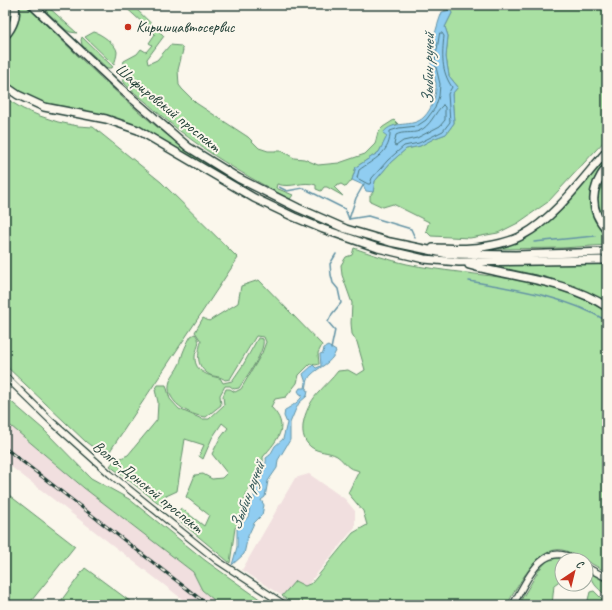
<svg xmlns="http://www.w3.org/2000/svg" width="612" height="610" font-family="Caveat,sans-serif">
	<rect width="100%" height="100%" fill="#fbf7ec"/>
	<filter id="ink" filterUnits="userSpaceOnUse"><feTurbulence type="fractalNoise" baseFrequency=".025" numOctaves="2"/><feDisplacementMap in="SourceGraphic" scale="8" xChannelSelector="R" yChannelSelector="G"/><feConvolveMatrix kernelMatrix="1 2 1 2 8 2 1 2 1" color-interpolation-filters="sRGB"/></filter>
	<g filter="url(#ink)">
		<g fill="#f1dfdf">
			<polygon points="5,421 84,488 193,572 202,590 220,605 190,605 5,462"/>
			<polygon points="309,474 345,499 355,511 355,527 293,603 242,570 295,478"/>
		</g>
		<g fill="#a9e0a3" stroke="#648e6c">
			<path d="M18 5H26C92 70 157 136 237 183L236 184 142 128 54 107 31 99 5 81V40L11 33Z"/>
			<polygon points="46,5 77,33 70,32 66,30 47,12 46,9"/>
			<path d="M123 5H132L164 36 147 59 148 64 157 60 170 45 181 46 183 50 178 70 179 85 182 89 196 103 248 137 259 148 268 151H282L294 158 304 159 318 165 339 163 365 154 375 144 378 132 383 127 394 120 398 124 393 126 379 152 356 167 352 180 346 187 341 184 334 187 343 196 327 187H324L321 191 316 189V185C302 180 292 189 277 184L276 188 293 195 290 199C236 171 191 144 146 102 141 98 128 88 125 84 120 77 121 69 124 61L137 54 141 49 146 52 152 45 149 43 155 34Z"/>
			<polygon points="445,5 607,5 607,138 548,202 518,223 498,233 470,238 431,236 426,231 429,222 393,204 383,207 370,201 370,196 373,192 375,181 391,162 406,149 420,146 435,138 446,134 454,123 452,94 458,87 449,76 446,57 448,36 445,27 452,13 450,10 444,10"/>
			<path d="M94 32C100 33 117 45 117 52 117 56 115 61 114 65L85 37Z"/>
			<polygon points="82,37 113,67 111,68 107,68 82,45 81,40"/>
			<polygon points="5,98 23,109 40,116 58,122 78,126 93,127 161,182 238,258 108,454 103,455 86,442 5,365"/>
			<path d="M607 156V162C592 174 586 197 593 214 595 222 601 229 607 235V245L562 248 496 249 525 239 558 214Z"/>
			<path d="M607 173V225C596 206 593 191 607 173Z"/>
			<path d="M354 248C371 254 389 260 407 264 474 278 547 273 607 312V572C593 565 581 557 566 551 540 541 517 587 507 605H294L282 596 295 581 305 586 312 583 353 533 367 525 363 511 348 493 359 471C357 470 353 469 350 468 345 465 342 459 337 456 328 451 319 453 311 447 294 434 307 404 319 392 325 385 332 379 338 371L348 370 357 375 365 370 357 342 352 334 351 323 352 303 342 275 341 265 346 257 352 255Z"/>
			<polygon points="607,263 607,302 567,284 545,277 490,265"/>
			<path d="M259 280 322 345 318 353 319 364 316 365 310 364 299 375 297 383 286 397 275 399 271 407C291 427 277 440 263 457 264 465 260 469 255 474L254 482 248 489 244 503 246 508 244 516 235 528 230 563 175 517 181 508 204 526 209 515 186 497 195 475 203 474 212 479 222 478 227 473 212 454 219 440 228 428 222 423 212 438 203 459 199 456 204 445 185 439 177 491 164 497 162 500 169 505 165 508 110 466 114 461 128 455 157 420 158 402 155 390 158 385H166L170 399 179 409 202 419H209L224 405 223 396 226 389H230L235 392 241 389 262 353 266 342 264 337 256 336 230 379 225 380C220 376 215 377 210 375 195 366 198 355 201 341L195 332 203 318 209 321 238 303 241 286Z"/>
			<path d="M195 334C203 343 195 348 195 358 195 372 209 376 220 378L223 383 232 381 243 365 258 338 263 339C266 351 246 377 239 388L234 389 230 386H225L220 395 221 405 206 417C190 416 163 401 170 381 172 375 177 370 179 365 181 361 180 362 181 359 183 351 187 343 191 336Z"/>
			<polygon points="5,392 7,398 43,429 91,478 129,499 206,561 268,605 220,605 202,590 193,572 84,488 5,421"/>
			<polygon points="5,492 75,546 28,605 5,605"/>
			<polygon points="557,558 566,560 562,560 562,579 554,585 552,605 518,605 539,570 547,561"/>
			<polygon points="85,568 135,605 58,605"/>
			<path d="M590 573 607 583V601L605 605H592L588 600 590 592 594 591 602 599 604 594C598 588 590 582 590 573Z"/>
		</g>
		<g fill="#90cdf1" stroke="#6393a5">
			<path d="M450 10 452 13 445 27 448 36 446 57 449 76 458 87 452 94 454 123 446 134 435 138 420 146 406 149 391 162 375 181 373 192 366 191 363 185 352 180 356 167 379 152 387 136 383 133C393 119 412 129 424 117 432 109 437 95 436 83 435 77 431 70 431 63 431 46 436 28 442 12Z"/>
			<path d="M328 346 336 351C331 364 320 366 311 375 307 379 307 385 306 390L308 391 307 396 299 403 295 411 290 423V440L278 460 277 468 268 481 265 497 261 500 264 505 262 515 254 523 248 536 244 554 232 565 237 547V529L248 517 250 506 247 502 254 501V494L251 489 258 484V473L261 474C264 469 267 463 266 458L270 455 275 446 283 439 287 423 284 416 285 410C292 406 299 402 303 395L300 394 298 391 300 388H305L306 383 303 374 313 365 316 368 321 366 320 354 323 353 324 348Z"/>
		</g>
		<g fill="none" stroke-linecap="round" stroke-linejoin="round">
			<g stroke="#4c7780" stroke-width="1">
				<path d="M440 33H442L444 36C442 55 441 71 452 87L448 94 450 122 443 131 419 143 404 146 388 160 372 178 370 184H368L357 178 359 170C374 159 391 153 390 131L399 128 417 126 426 120 435 108 439 96 440 84 435 63Z"/>
				<path d="M443 105 445 107V120L440 126 417 138 403 141 396 146 394 145 396 135C403 131 412 134 419 131 431 126 434 113 443 105Z"/>
			</g>
			<g stroke="#6393a5" stroke-width="1.5">
				<polyline points="449,11 451,5"/>
				<polyline points="279,187 287,191 303,188 345,209 349,219"/>
				<polyline points="349,219 356,198 364,184"/>
				<polyline points="349,219 368,216 411,229 415,238"/>
				<polyline points="534,242 595,236"/>
				<path d="M469 281C516 289 566 296 607 321"/>
				<polyline points="331,349 335,330 328,322 332,314 341,303 338,289 333,283 331,275 330,264 336,254"/>
				<polyline points="540,605 543,603 548,605"/>
			</g>
			<defs>
				<g id="minor">
					<polyline points="5,376 51,421 110,474 218,561 285,605"/>
					<polyline points="586,567 607,578"/>
					<path d="M513 605C526 582 542 539 575 560"/>
				</g>
				<g id="major">
					<polyline points="32,5 119,87 188,147 238,178 298,208 346,229 390,242 448,254 515,255 607,252"/>
					<path d="M5 36C13 27 17 17 15 5"/>
					<polyline points="5,86 18,95 44,107 106,119 138,130 254,198 294,217 323,229 378,248 424,259 459,262 607,260"/>
					<path d="M607 167C590 188 589 210 607 230"/>
					<path d="M433 248C448 248 466 250 482 247 495 245 511 242 523 235 554 219 584 177 607 151"/>
					<path d="M469 265C515 278 566 280 607 307"/>
				</g>
			</defs>
			<use href="#minor" stroke="#1f3d34" stroke-width="8"/>
			<use href="#major" stroke="#1f3d34" stroke-width="10"/>
			<use href="#minor" stroke="#fbf7ec" stroke-width="5.5"/>
			<use href="#major" stroke="#fbf7ec" stroke-width="7"/>
			<defs>
				<polyline id="rail" points="5,448 208,605"/>
			</defs>
			<use href="#rail" stroke="#1f3d34" stroke-width="3"/>
			<use href="#rail" stroke="#fbf7ec" stroke-width="1.5" stroke-dasharray="4.5" stroke-linecap="butt"/>
		</g>
	</g>
	<circle fill="#c8321e" stroke="#fbf7ec" stroke-width="1.5" cx="128" cy="27" r="4"/>
	<g text-anchor="middle" dominant-baseline="central" stroke-width="4" stroke-linejoin="round" paint-order="stroke">
		<g font-size="16" fill="#1f3d34" stroke="#fbf7ec" text-anchor="start">
			<text x="136" y="27">Киришиавтосервис</text>
		</g>
		<g font-size="16" fill="#1f3d34" stroke="#fbf7ec">
			<text transform="translate(168 108) rotate(39)">Шафировский проспект</text>
			<text transform="translate(148 487) rotate(39)">Волго-Донской проспект</text>
		</g>
		<g font-size="17" font-style="italic" fill="#365a5a" stroke="#fbf7ec">
			<text transform="translate(428 69) rotate(-89)">Зыбин ручей</text>
			<text transform="translate(247 496) rotate(-69)">Зыбин ручей</text>
		</g>
	</g>
	<rect width="612" height="610" fill="none" stroke="#fbf7ec" stroke-width="20"/>
	<rect x="10" y="10" width="592" height="590" fill="none" stroke="#1f3d34" stroke-width="1.5" filter="url(#ink)"/>
	<g transform="translate(574 572) rotate(35)"><circle r="19" fill="#fbf7ec" stroke="#a3ada2"/>
	<path d="M0-3L7 15L0 10L-7 15Z" fill="#c8321e"/>
	<text y="-6" font-size="11" font-weight="bold" text-anchor="middle" fill="#1f3d34">С</text>
	</g>
</svg>
